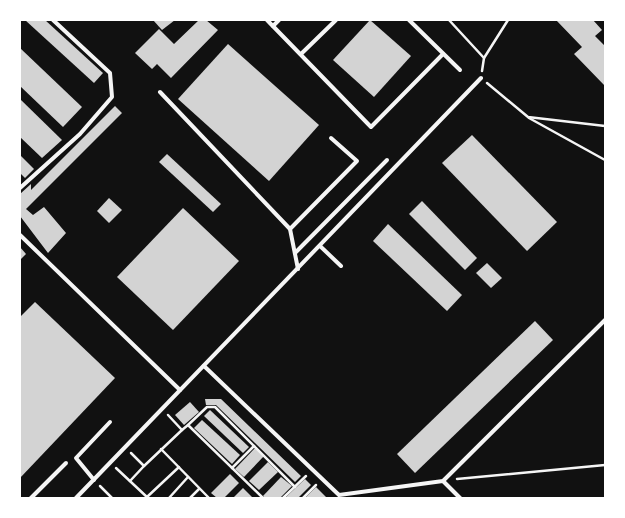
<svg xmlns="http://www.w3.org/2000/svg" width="625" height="518" font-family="Manrope,sans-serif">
	<rect width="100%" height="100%" fill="#111"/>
	<g fill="#d3d3d3">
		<polygon points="25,20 45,20 103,73 94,83"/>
		<polygon points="153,20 175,20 162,30"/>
		<polygon points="199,20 206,20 218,30 171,78 157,64 152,69 135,53 159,29 174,44"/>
		<polygon points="370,20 411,56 374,97 333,60"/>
		<polygon points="556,20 593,20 602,30 595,36 605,46 605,86 574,54 582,47"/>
		<polygon points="228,44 319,125 269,181 178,99"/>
		<polygon points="20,48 82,107 63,127 20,86"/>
		<polygon points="20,99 62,140 42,158 20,137"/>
		<polygon points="115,106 122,113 26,209 33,215 44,207 66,233 48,253 20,216 20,194 31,184 31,190"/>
		<polygon points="472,135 557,222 527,251 442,163"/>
		<polygon points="167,154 221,204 213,212 159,162"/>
		<polygon points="20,155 34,169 25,178 20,173"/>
		<polygon points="109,198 122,210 109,223 97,211"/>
		<polygon points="422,201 477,258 465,270 409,214"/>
		<polygon points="183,208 239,261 173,330 117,277"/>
		<polygon points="388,224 462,295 447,311 373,241"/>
		<polygon points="20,247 26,254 20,260"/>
		<polygon points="487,263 502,278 491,288 476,273"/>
		<polygon points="35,302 115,378 20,478 20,317"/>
		<polygon points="535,321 553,340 415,473 397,454"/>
		<polygon points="205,399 221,399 301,476 295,482 216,405 206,405"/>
		<polygon points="190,402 199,412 184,425 175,415"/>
		<polygon points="210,410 249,447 243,453 204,416"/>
		<polygon points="202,420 240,455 232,464 194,428"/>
		<polygon points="255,448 264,456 244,477 235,469"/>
		<polygon points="268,462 278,472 259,490 249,481"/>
		<polygon points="230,474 239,483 224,498 217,498 211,493"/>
		<polygon points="281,477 292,486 280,498 265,498 263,496"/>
		<polygon points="305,479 311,485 298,498 285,498"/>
		<polygon points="316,487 327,498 305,498"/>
		<polygon points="243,488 253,498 233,498"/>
	</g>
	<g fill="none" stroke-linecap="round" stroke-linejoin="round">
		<g stroke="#f5f5f5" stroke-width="2.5">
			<polyline points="449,20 484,58 482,71"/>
			<polyline points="484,58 508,20"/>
			<polyline points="487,83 528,117 605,126"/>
			<polyline points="529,118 605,160"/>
			<polyline points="168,415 182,430 188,425"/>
			<polyline points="161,449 209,498"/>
			<polyline points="131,453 144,466"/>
			<polyline points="116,468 148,498"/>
			<polyline points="232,468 254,446"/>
			<polyline points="457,479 605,465"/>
			<polyline points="130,481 144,466 182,430"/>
			<polyline points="100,486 112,498"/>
			<polyline points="147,497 179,467"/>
			<polyline points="169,498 188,477"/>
			<polyline points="190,498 199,489"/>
			<polyline points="263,498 188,425 207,407 215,407 295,487"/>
			<polyline points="283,498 306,476"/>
			<polyline points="303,498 316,485"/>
		</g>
		<g stroke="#f5f5f5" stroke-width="4">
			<polyline points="267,20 371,127 443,54"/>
			<polyline points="409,20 460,70"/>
			<polyline points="273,26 279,20"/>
			<polyline points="301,54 336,20"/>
			<polyline points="160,92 290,229 298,269"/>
			<polyline points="20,188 80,134 112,97 110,73 53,20"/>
			<polyline points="290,229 357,161 331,138"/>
			<polyline points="20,235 180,390"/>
			<polyline points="320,246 341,266"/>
			<polyline points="295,253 387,160"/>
			<polyline points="204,366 339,495 443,481 605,320"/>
			<polyline points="94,480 76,458 110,422"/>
			<polyline points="443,481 460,498"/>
			<polyline points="31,498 66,463"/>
			<polyline points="76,498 481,78"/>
		</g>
	</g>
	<rect width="625" height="518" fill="none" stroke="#ffffff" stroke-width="42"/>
</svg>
